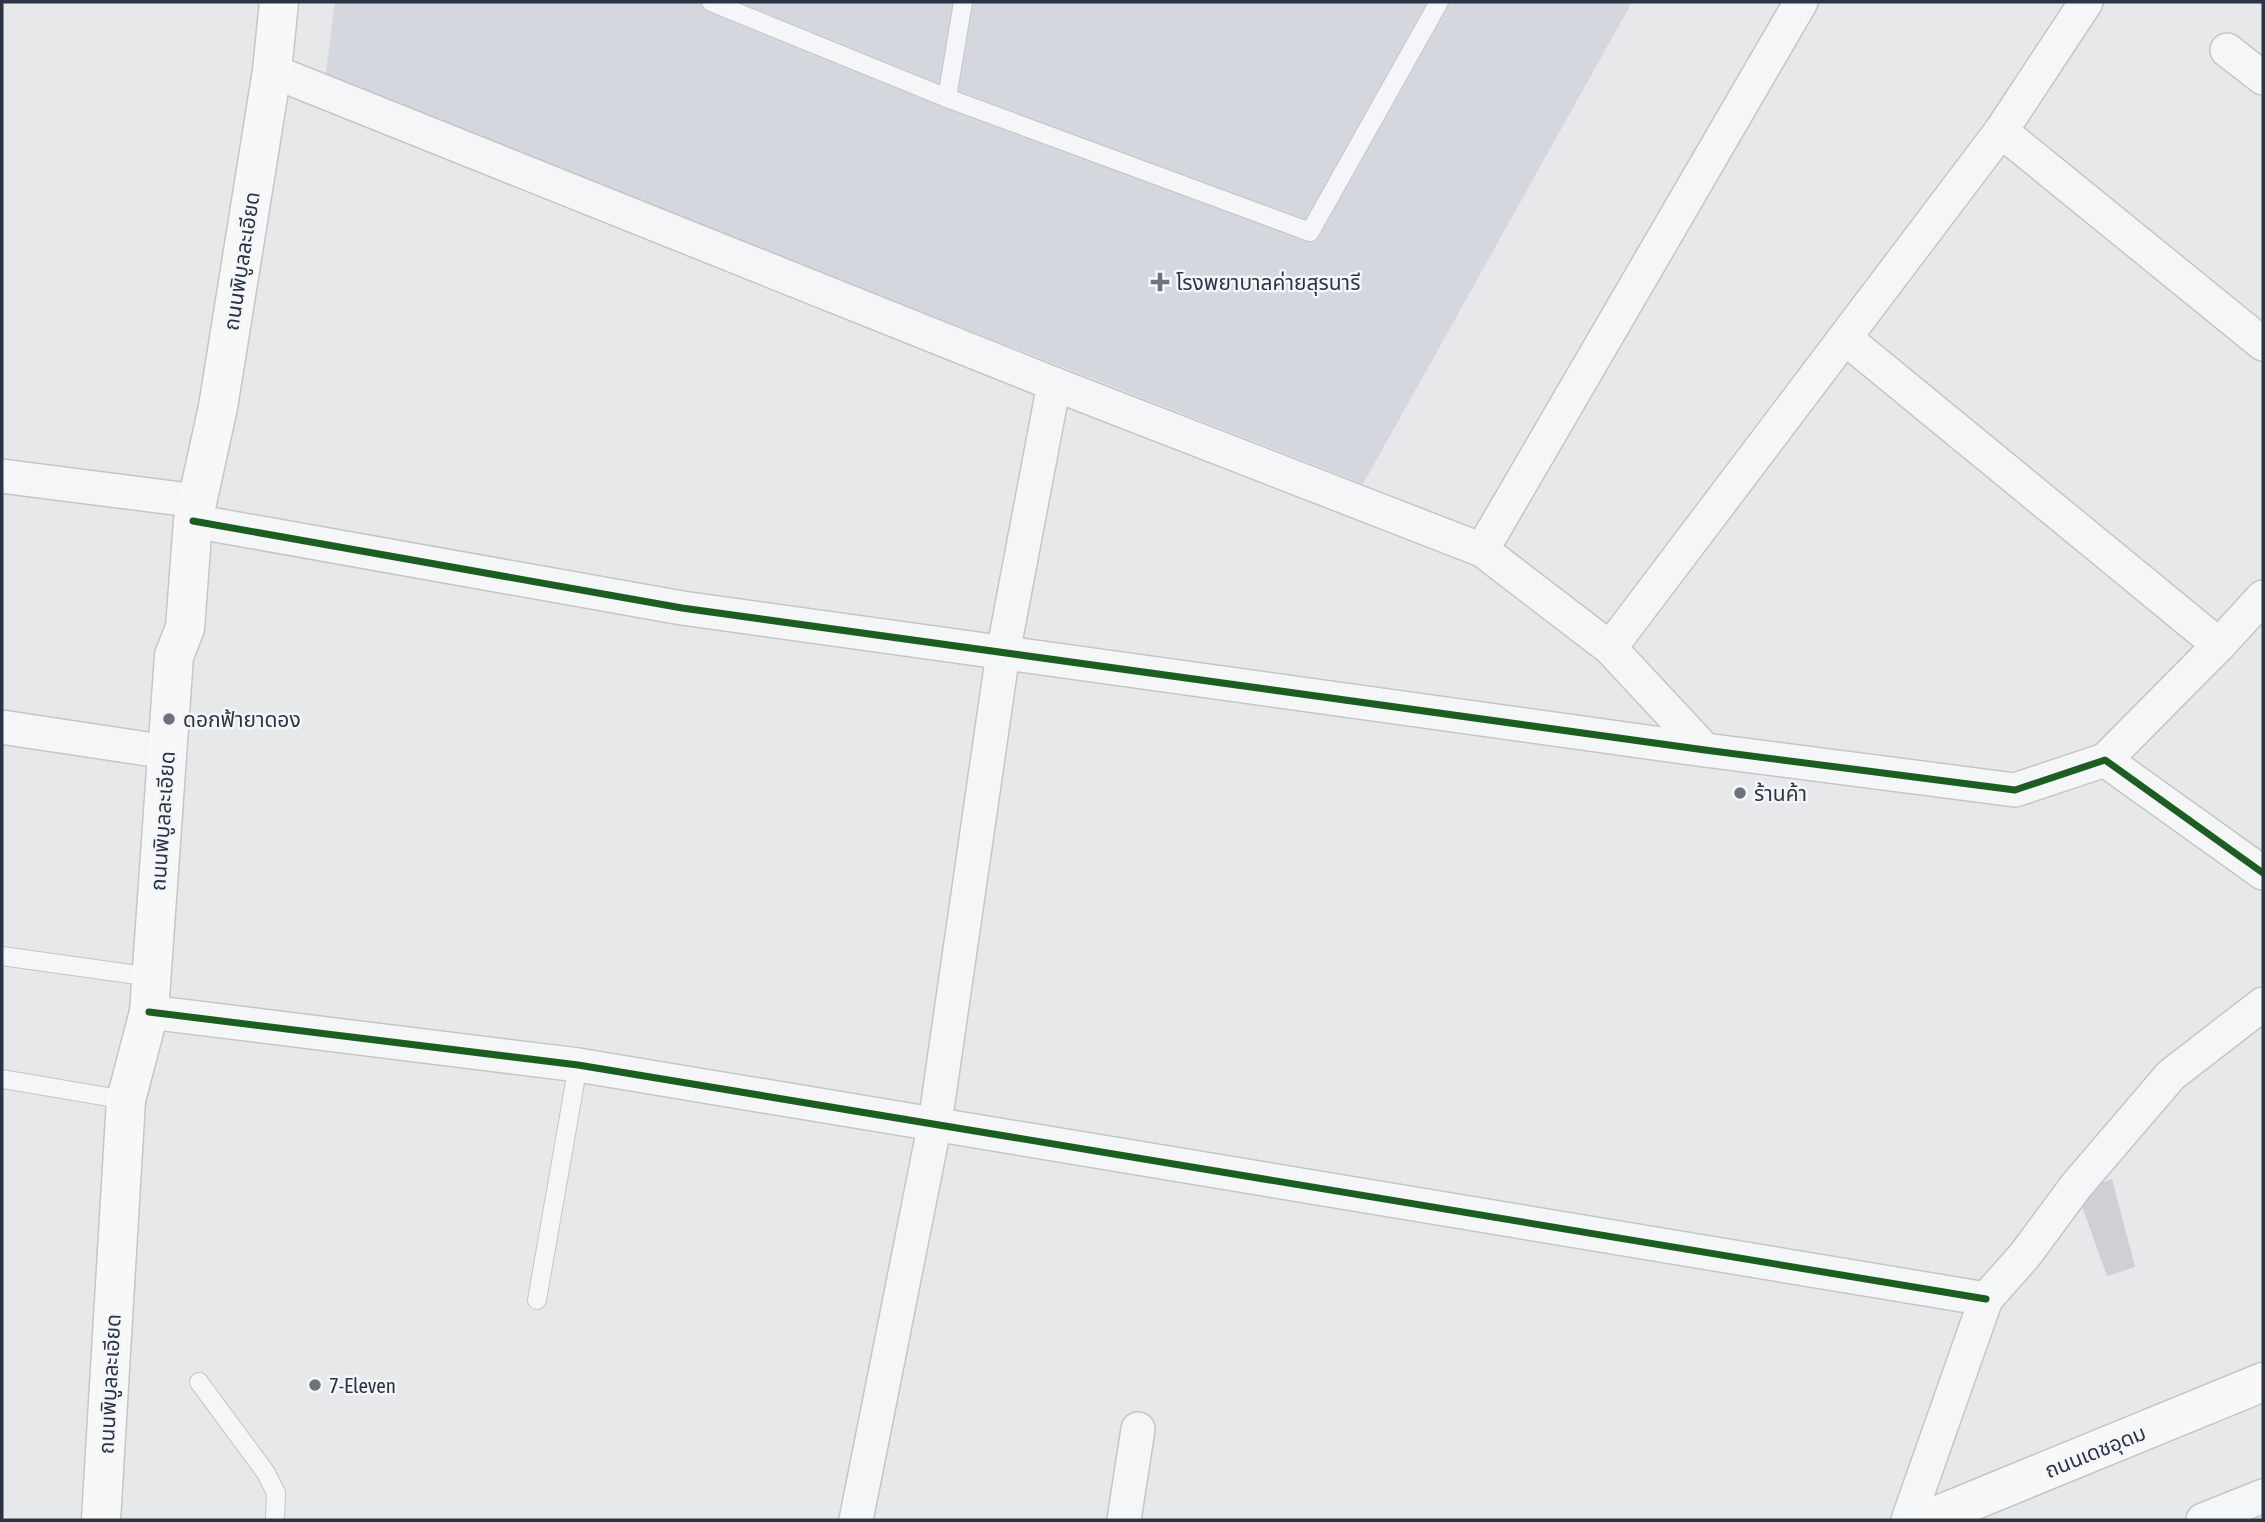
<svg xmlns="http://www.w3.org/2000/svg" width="2265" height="1522" font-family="'Asap Condensed','Noto Sans Thai',sans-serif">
	<rect width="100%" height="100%" fill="#e6e8ea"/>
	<polygon fill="#d4d7dd" points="335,2 1632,2 1363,484 325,80"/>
	<polygon fill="#ced0d3" points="2112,1179 2135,1267 2107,1276 2077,1192"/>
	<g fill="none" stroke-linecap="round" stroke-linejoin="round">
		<defs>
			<g id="service">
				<polyline points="711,2 947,98"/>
				<polyline points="963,2 947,98 1310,232 1439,2"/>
				<polyline points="2,956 152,977"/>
				<polyline points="2,1079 126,1100"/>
				<polyline points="537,1300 578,1065"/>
				<polyline points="199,1382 266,1473 276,1493 275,1520"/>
			</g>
			<g id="minor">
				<polyline points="2227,50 2263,78"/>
				<polyline points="272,71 1054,384 1482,550 1610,648 1705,750"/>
				<polyline points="2001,131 2263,344"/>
				<polyline points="1845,338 2219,645"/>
				<polyline points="2,476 197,501"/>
				<polyline points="193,521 682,608 1705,750 2015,790 2105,760 2263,873"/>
				<polyline points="1482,550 1801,2"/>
				<polyline points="1610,648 2001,131 2086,2"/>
				<polyline points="2,727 167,752"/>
				<polyline points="2105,760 2219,645 2263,597"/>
				<polyline points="149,1012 578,1065 1986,1299"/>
				<polyline points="856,1520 935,1123 1003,653 1054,384"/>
				<polyline points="1124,1520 1138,1429"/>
				<polyline points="1908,1520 1986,1299 2025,1255 2076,1186 2171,1075 2263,1004"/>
				<polyline points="2203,1520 2263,1496"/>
			</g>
			<g id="secondary">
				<polyline points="101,1520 126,1100 149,1012 174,656 185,628 193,521 218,407 272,71 279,2"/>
				<polyline points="1926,1520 2263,1382"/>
			</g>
		</defs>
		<use href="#service" stroke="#c4c6c8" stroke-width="20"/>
		<use href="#minor" stroke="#c4c6c8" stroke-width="36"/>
		<use href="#secondary" stroke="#c4c6c8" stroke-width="41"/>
		<use href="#service" stroke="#f5f6f7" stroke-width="18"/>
		<use href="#minor" stroke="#f5f6f7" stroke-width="33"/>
		<use href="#secondary" stroke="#f8f8f8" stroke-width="38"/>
		<defs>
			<g id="cycleway">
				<polyline points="193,521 682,608 1705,750 2015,790 2105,760 2263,873"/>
				<polyline points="149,1012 578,1065 1986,1299"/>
			</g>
		</defs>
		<use href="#cycleway" stroke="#f4f6f9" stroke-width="11"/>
		<use href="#cycleway" stroke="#1b5e20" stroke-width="7"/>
	</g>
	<g fill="#6c737f" stroke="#f4f6f9" stroke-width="2.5">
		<path d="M1156.5 271.5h7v7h7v7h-7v7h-7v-7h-7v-7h7z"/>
		<circle cx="169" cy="719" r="7"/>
		<circle cx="1740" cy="793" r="7"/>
		<circle cx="315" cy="1385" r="7"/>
	</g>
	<g text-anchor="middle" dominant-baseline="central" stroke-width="5" stroke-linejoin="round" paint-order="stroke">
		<g font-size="21" fill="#2b3445" stroke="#f4f6f9">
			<text transform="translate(241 261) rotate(-81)">ถนนพิบูลละเอียด</text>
			<text transform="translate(162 821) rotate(-86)">ถนนพิบูลละเอียด</text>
			<text transform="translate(109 1384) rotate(-87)">ถนนพิบูลละเอียด</text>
			<text transform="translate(2095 1451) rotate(-22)">ถนนเดชอุดม</text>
		</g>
		<g font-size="21" fill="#2b3445" stroke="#f4f6f9" text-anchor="start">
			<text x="1176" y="282">โรงพยาบาลค่ายสุรนารี</text>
			<text x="183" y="719">ดอกฟ้ายาดอง</text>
			<text x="1754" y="793">ร้านค้า</text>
			<text x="329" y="1385">7-Eleven</text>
		</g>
	</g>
	<rect width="2265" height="1522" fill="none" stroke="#2b3445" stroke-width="7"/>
</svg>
